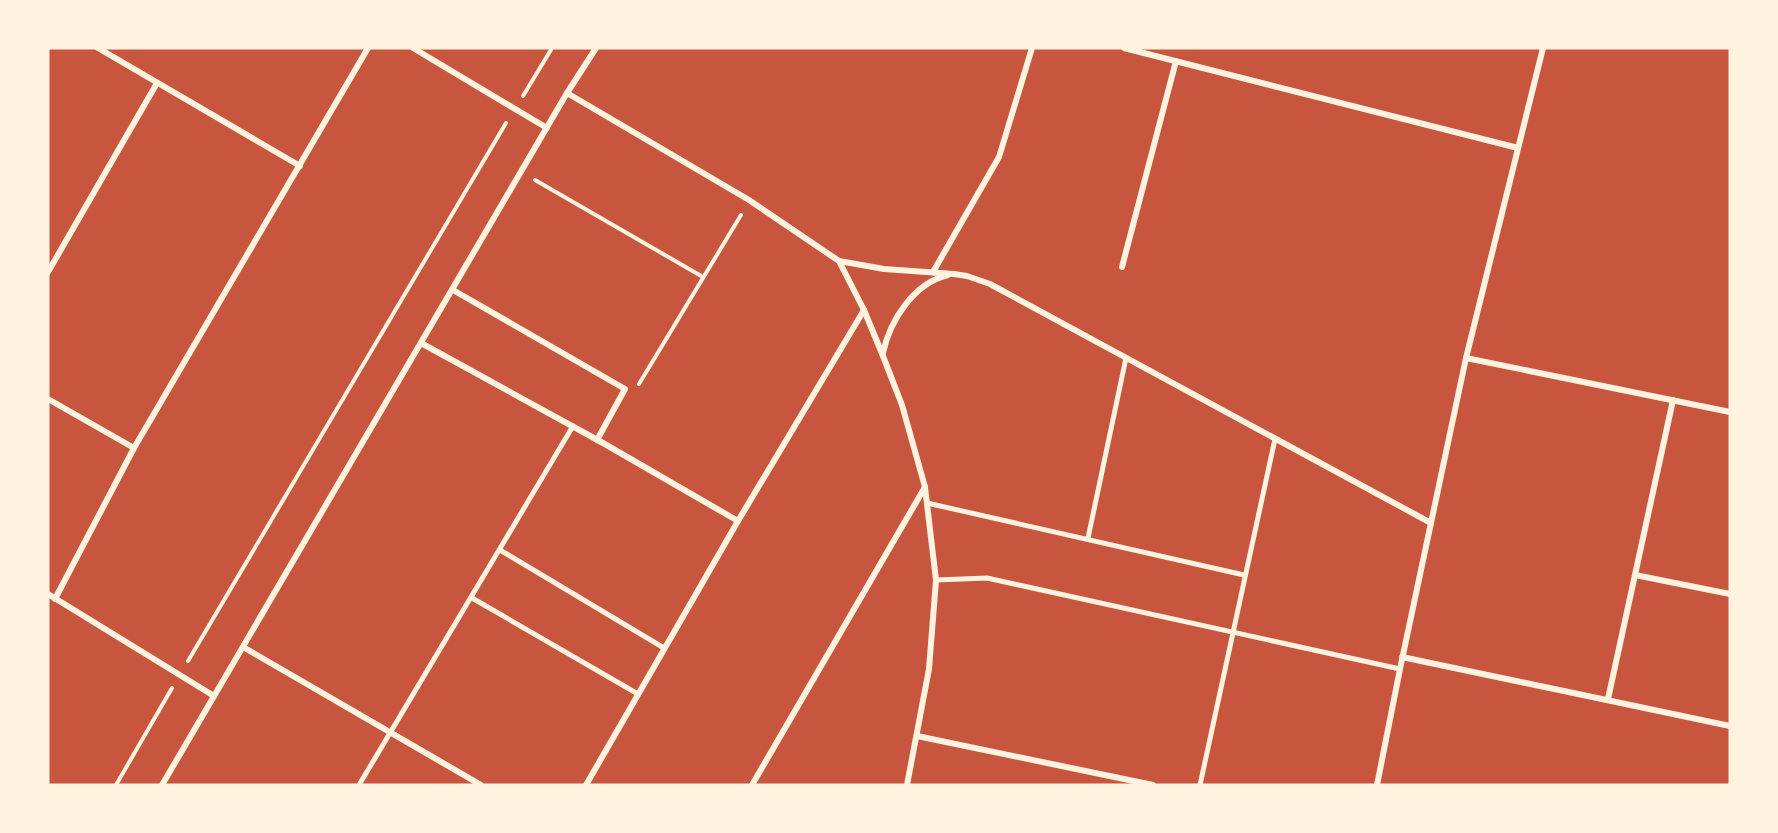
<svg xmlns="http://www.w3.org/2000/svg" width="1778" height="833" font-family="'Space Grotesk',sans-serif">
	<rect width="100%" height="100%" fill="#c8553d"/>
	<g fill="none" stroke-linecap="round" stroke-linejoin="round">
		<g stroke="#fff3e0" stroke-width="4">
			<polyline points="523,96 552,48"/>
			<polyline points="535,180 703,277"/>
			<polyline points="639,384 741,215"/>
			<polyline points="188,661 506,123"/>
			<polyline points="116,785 172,688"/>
		</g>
		<g stroke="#fff3e0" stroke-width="5">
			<polyline points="927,503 1244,575"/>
			<polyline points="1088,538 1126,358"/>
			<polyline points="500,550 664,648"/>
			<polyline points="936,580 987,578 1400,669"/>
			<polyline points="472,598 638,694"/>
			<polyline points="359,785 573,426"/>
			<polyline points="1200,785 1275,439"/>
		</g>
		<g stroke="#fff3e0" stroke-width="6">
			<polyline points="98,48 300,166"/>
			<polyline points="413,48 547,128"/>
			<polyline points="1124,48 1518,148"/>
			<polyline points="567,93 749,200 839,261 884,269 954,274 967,276 990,284 1431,523"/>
			<polyline points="839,261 864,310 883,356 902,405 925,487 936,580 929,669 907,785"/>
			<polyline points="1122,267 1176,61"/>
			<polyline points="48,272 157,83"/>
			<polyline points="933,272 999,157 1032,48"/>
			<polyline points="453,290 625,389 597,440"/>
			<polyline points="421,343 603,443 738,521"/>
			<path d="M883 353C890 320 914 283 948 275"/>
			<polyline points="1466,358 1730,412"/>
			<polyline points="48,399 134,448"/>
			<polyline points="1635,575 1730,594"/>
			<polyline points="48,594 214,696"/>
			<polyline points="55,599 134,448 368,48"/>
			<polyline points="243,647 481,785"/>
			<polyline points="1402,657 1730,726"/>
			<polyline points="1608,699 1673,400"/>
			<polyline points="917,736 1153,785"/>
			<polyline points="162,785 567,93 596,48"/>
			<polyline points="586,785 738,521 864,310"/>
			<polyline points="752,785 925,487"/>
			<polyline points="1377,785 1400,669 1466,358 1543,48"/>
		</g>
	</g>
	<rect width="1778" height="833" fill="none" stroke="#fff3e0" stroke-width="99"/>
</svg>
